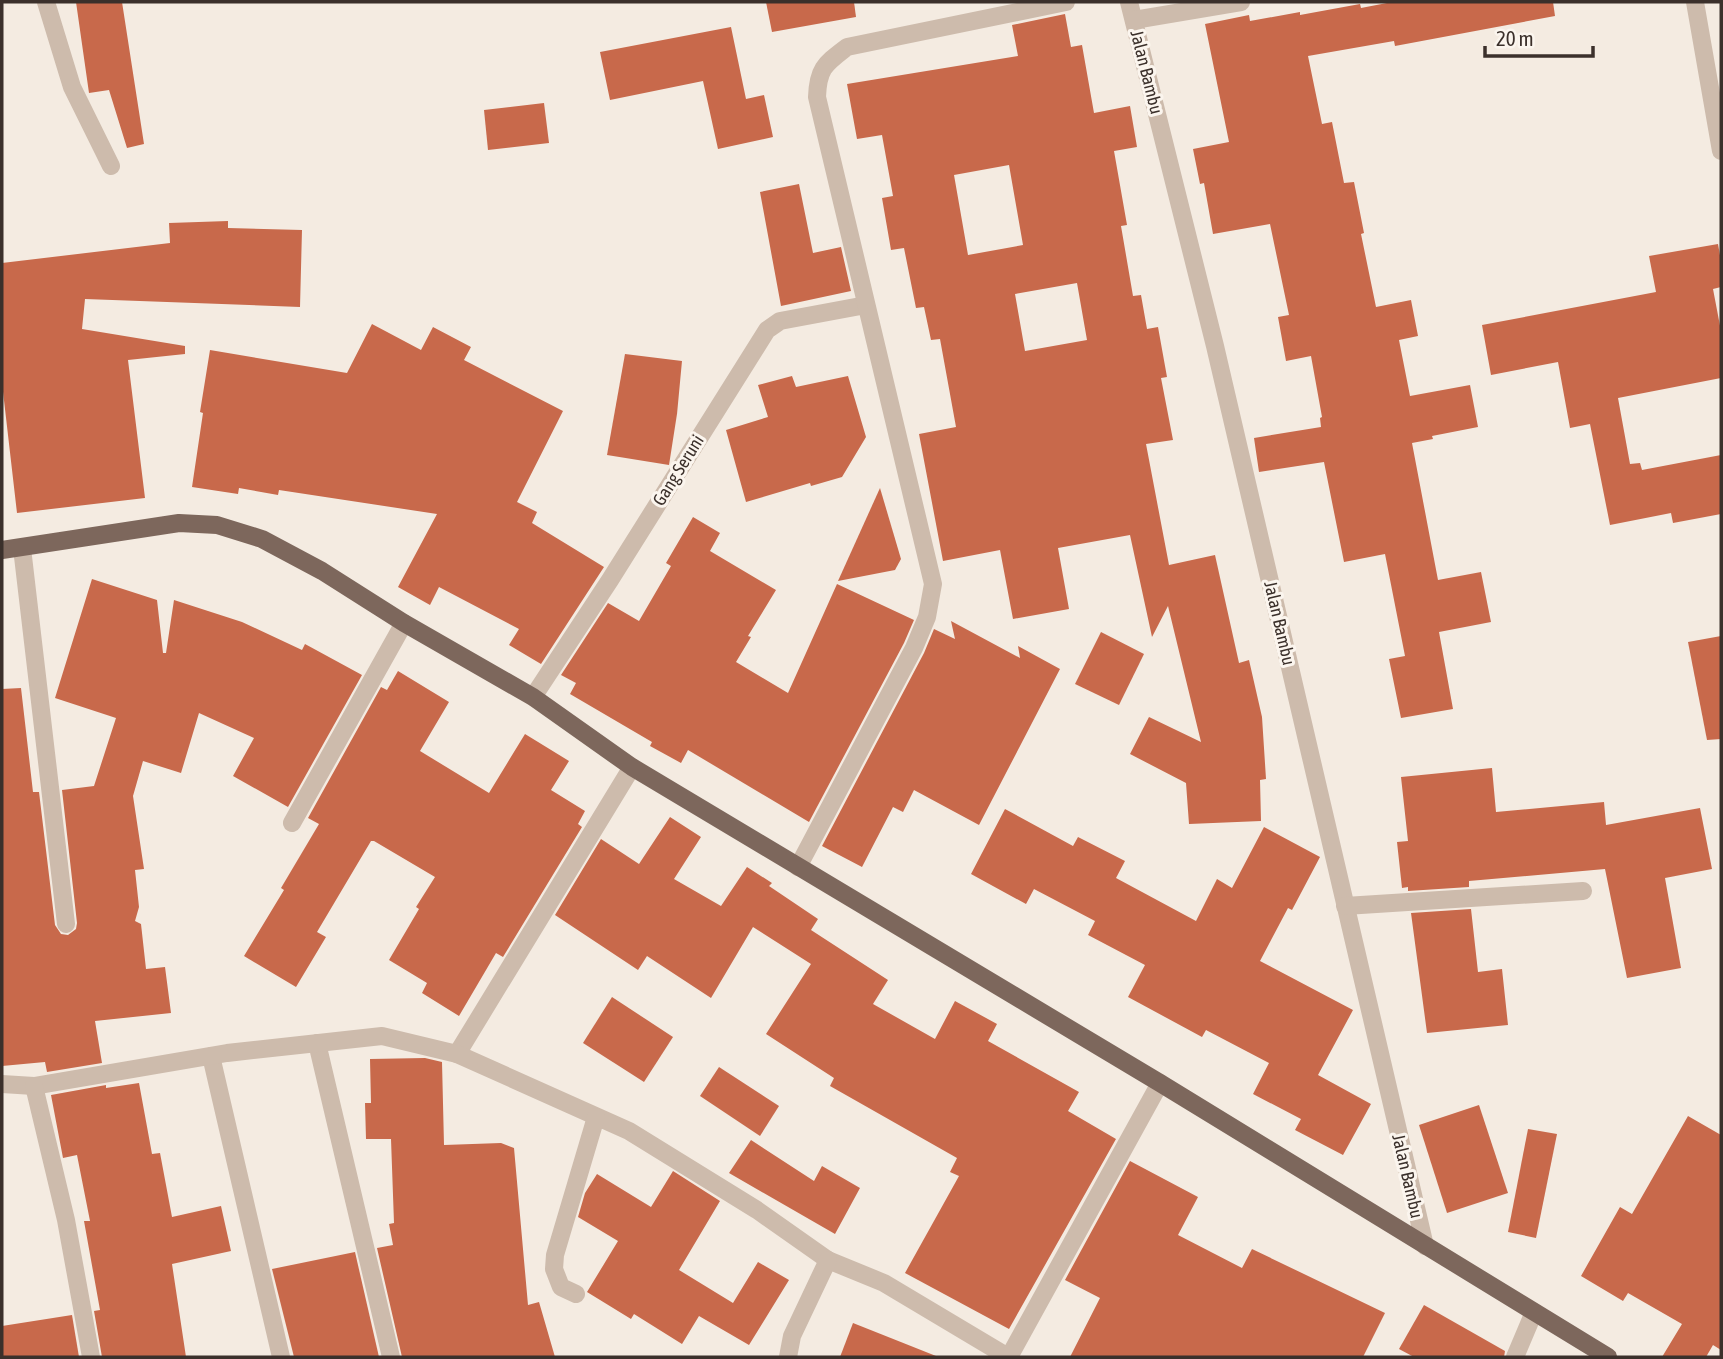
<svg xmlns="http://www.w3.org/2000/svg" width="1723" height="1359" font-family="'Asap Condensed',sans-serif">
	<rect width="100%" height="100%" fill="#f4ebe1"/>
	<g fill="#c8694b" fill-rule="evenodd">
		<polygon points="76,2 122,2 144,144 127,148 109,90 89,93"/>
		<polygon points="766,2 854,2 856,17 772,32"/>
		<polygon points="1392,2 1553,2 1555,16 1395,46 1394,41 1308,56 1322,124 1332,122 1344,183 1354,182 1364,233 1361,234 1376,307 1411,300 1418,336 1399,340 1410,396 1470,385 1478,427 1432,436 1433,439 1412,443 1438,580 1481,572 1491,622 1439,632 1453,709 1401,718 1389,659 1405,656 1385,554 1344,562 1324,462 1259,472 1254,438 1321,427 1320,418 1322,417 1311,356 1286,361 1278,317 1289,315 1270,224 1213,234 1204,183 1200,184 1193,149 1229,142 1205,24 1249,15 1250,21 1300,12 1300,15 1360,4 1361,8"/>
		<path d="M1065 14 1071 47 1082 45 1094 113 1130 106 1137 147 1114 151 1127 225 1121 226 1133 296 1141 295 1147 329 1158 327 1167 377 1161 378 1173 440 1146 444 1169 565 1215 555 1239 663 1249 660 1262 717 1266 779 1260 780 1261 821 1189 824 1186 783 1130 754 1149 717 1201 742 1168 606 1152 637 1130 535 1058 548 1069 609 1013 619 1000 550 943 561 919 434 956 427 940 339 931 340 924 307 916 308 904 248 891 250 882 198 893 196 882 135 857 139 847 84 1018 56 1012 25ZM1009 165 1023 245 968 255 954 175ZM1077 283 1087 340 1025 351 1015 294Z"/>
		<polygon points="731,27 746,99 764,95 773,137 718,149 703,81 610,100 600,52"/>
		<polygon points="544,103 549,143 488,150 484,110"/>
		<polygon points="799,184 813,253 841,247 851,291 781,306 760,192"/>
		<polygon points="228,221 228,228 302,230 300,307 85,299 82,329 185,346 185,354 128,360 145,498 17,513 2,383 2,263 170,243 169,223"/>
		<polygon points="1718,244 1721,261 1721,287 1713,289 1721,331 1721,378 1618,398 1630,464 1640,463 1642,470 1721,455 1721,514 1673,523 1671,513 1610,525 1590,424 1570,428 1558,362 1491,375 1482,325 1656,292 1649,256"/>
		<polygon points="372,324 421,350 433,327 471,347 464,360 563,411 517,502 537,512 532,523 604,567 541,664 509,645 519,629 439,587 430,605 398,587 437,514 279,490 278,495 239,488 238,494 192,487 203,413 200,412 210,350 347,373"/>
		<polygon points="625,354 682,361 677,414 669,465 607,455"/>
		<polygon points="792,376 796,387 848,376 866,437 842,477 811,486 810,483 746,502 726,430 768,417 758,385"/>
		<polygon points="880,488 901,559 895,570 838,581"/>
		<polygon points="693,517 720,533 710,551 776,590 748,636 751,637 736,662 788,693 837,584 914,620 904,643 809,822 688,750 681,763 650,746 652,742 570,694 576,683 561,675 608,603 639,621 671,566 666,563"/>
		<polygon points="92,579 157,600 163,653 166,653 174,600 242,622 302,650 305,644 362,675 288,807 233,776 254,738 199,713 181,773 143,761 133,796 144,869 135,870 139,907 135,921 141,924 146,969 165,967 171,1013 95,1021 102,1063 47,1072 45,1062 2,1066 2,689 21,688 33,792 39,792 55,925 61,934 68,935 76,929 77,923 62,790 94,786 116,718 55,698"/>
		<polygon points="951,621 1020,658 1018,646 1060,669 979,825 914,790 903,812 893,807 862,867 822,846 924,653 934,629 955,639"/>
		<polygon points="1101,632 1144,654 1119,705 1075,684"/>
		<polygon points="1721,636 1721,739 1707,740 1688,642"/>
		<polygon points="398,671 449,702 420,751 489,793 525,734 569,761 551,790 585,811 578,824 582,827 503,957 496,953 459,1016 422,993 427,983 389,960 419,909 416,907 435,877 374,841 371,841 317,932 326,937 296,987 244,956 284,890 281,888 319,824 308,818 381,687 387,690"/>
		<polygon points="1492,768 1496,812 1604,802 1606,825 1700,808 1712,869 1665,878 1681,968 1627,978 1605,869 1469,881 1469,887 1408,891 1408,887 1402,888 1397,842 1408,841 1401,777"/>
		<polygon points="1005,809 1073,846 1078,837 1125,861 1116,878 1196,921 1217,879 1232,888 1264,827 1320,857 1292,910 1288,908 1260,961 1353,1010 1318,1075 1371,1104 1343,1155 1295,1130 1301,1119 1253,1094 1269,1063 1206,1030 1202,1037 1128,997 1145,965 1088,935 1095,921 1034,889 1026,904 971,874"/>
		<polygon points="670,817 701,837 674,879 721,906 747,867 772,883 769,886 818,919 811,930 888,980 873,1004 935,1039 955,1001 997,1024 988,1041 1079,1092 1068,1111 1116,1139 1009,1329 905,1273 959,1176 950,1172 957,1158 830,1086 834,1078 766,1034 811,964 753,927 711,998 647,956 638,970 555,915 601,839 639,864"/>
		<polygon points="1471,909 1478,972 1502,969 1508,1025 1427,1033 1411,913"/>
		<polygon points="612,997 673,1037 644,1082 583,1043"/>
		<polygon points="425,1058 442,1062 444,1145 501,1143 514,1148 528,1305 539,1302 555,1357 402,1357 377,1248 393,1245 389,1224 394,1223 391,1139 366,1139 365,1103 371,1103 370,1059"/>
		<polygon points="719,1067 779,1106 760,1136 700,1096"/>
		<polygon points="139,1083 152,1154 160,1153 172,1217 221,1206 231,1251 172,1264 186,1357 102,1357 94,1311 100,1310 84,1221 90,1221 77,1155 63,1158 51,1095 106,1085 106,1088"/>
		<polygon points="1479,1105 1508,1193 1447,1213 1419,1125"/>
		<polygon points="1688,1116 1721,1135 1721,1350 1713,1345 1706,1357 1662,1357 1682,1324 1628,1293 1623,1301 1581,1276 1620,1207 1632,1214"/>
		<polygon points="1528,1129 1557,1134 1536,1238 1508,1232"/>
		<polygon points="751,1140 814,1181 822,1166 860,1188 835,1234 729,1173"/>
		<polygon points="1130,1161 1198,1197 1178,1235 1242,1268 1252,1249 1385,1313 1363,1357 1070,1357 1100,1298 1065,1280"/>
		<polygon points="673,1171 720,1201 679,1270 733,1303 758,1262 789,1280 749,1345 699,1316 682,1344 634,1314 631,1319 587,1292 618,1241 578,1217 585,1193 597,1174 651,1207"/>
		<polygon points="355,1252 379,1357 294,1357 272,1269"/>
		<polygon points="1424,1305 1505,1351 1504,1357 1414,1357 1399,1349"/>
		<polygon points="72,1315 79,1357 2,1357 2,1326"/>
		<polygon points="853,1323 936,1356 935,1357 840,1357"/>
	</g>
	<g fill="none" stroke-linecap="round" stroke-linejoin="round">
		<g stroke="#cdbbac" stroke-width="18">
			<polyline points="46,2 72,87 111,166"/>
			<polyline points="1129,2 1215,346 1425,1246"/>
			<polyline points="1695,2 1721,151"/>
			<polyline points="1134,20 1241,2"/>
			<polyline points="22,548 66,924"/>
			<polyline points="533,697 610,580 767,330 780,321 866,305"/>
			<polyline points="292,823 404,623"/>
			<path d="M798 867 914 648 927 617 933 584 817 97C818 68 825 64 847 47L1066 2"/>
			<polyline points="1345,906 1583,891"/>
			<polyline points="317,1043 391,1357"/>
			<polyline points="457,1054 632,767"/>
			<polyline points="211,1056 281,1357"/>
			<polyline points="2,1084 34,1086 227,1053 382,1036 457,1054 629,1131 757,1210 828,1260 884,1283 1008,1357"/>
			<polyline points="34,1086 66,1220 91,1357"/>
			<polyline points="576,1294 561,1287 554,1269 555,1255 596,1117"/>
			<polyline points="788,1357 792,1336 828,1260"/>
			<polyline points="1009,1357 1160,1083"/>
			<polyline points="1515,1357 1534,1312"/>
		</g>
		<polyline stroke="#7d675c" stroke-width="18" points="2,550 179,523 217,525 262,539 322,571 404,623 533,697 632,767 1160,1083 1608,1357"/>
	</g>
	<g text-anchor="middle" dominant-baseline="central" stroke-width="6" stroke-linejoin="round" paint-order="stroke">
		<g font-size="18" fill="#3b302b" stroke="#fbf5ee">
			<text transform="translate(1147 72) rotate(76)">Jalan Bambu</text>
			<text transform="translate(678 470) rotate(-58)">Gang Seruni</text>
			<text transform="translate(1280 623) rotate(77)">Jalan Bambu</text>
			<text transform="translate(1408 1176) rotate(77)">Jalan Bambu</text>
		</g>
	</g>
	<rect width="1723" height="1359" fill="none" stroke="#3b302b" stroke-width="7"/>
	<path d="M1485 46v10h108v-10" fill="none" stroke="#3b302b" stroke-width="3.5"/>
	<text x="1496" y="46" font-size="21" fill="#3b302b" stroke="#fbf5ee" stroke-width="5" paint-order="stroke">20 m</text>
</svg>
